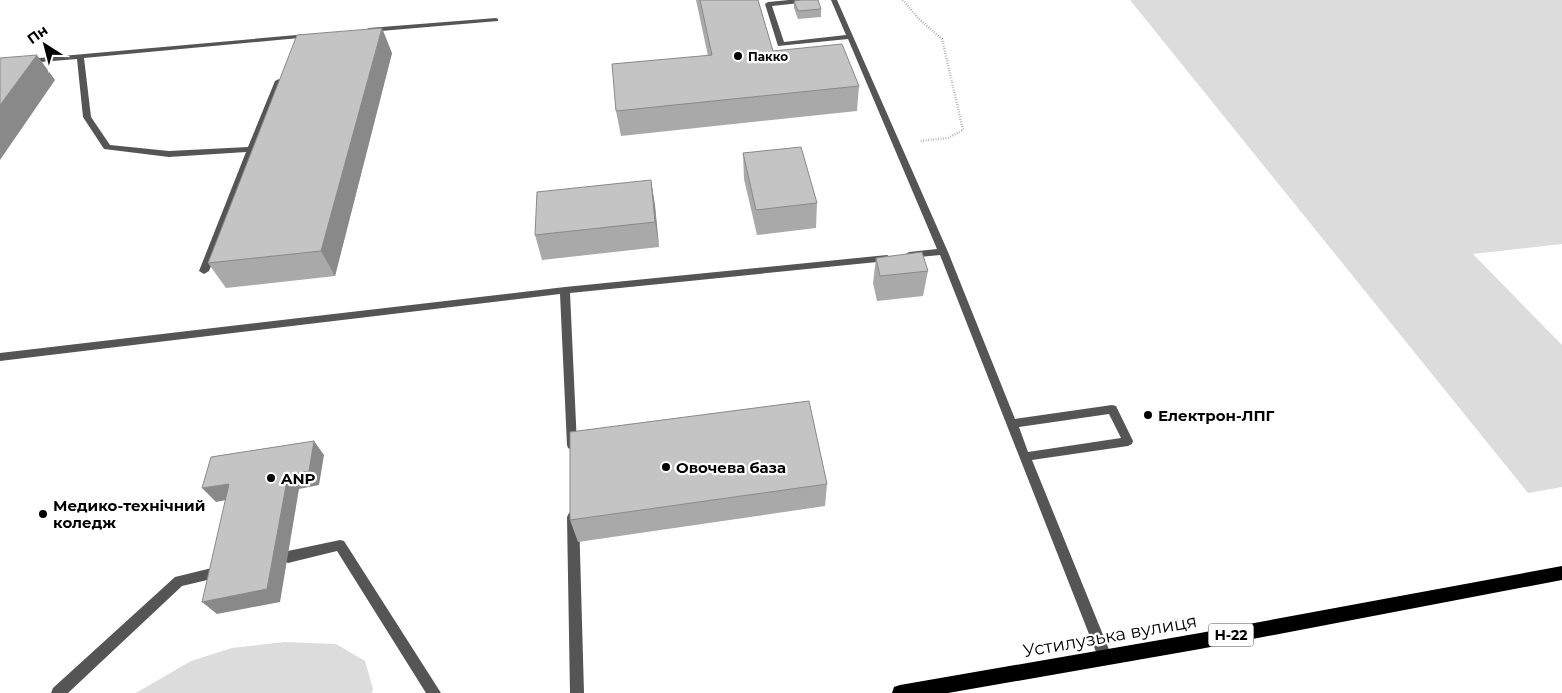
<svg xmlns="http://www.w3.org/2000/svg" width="1562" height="693" font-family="Montserrat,sans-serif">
	<rect width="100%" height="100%" fill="#fff"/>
	<g fill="#dcdcdc">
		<polygon points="1130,0 1562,0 1562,244 1473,254 1562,345 1562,487 1528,493"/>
		<polygon points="284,642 336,644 365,661 373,689 372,693 136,693 191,661 232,648"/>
	</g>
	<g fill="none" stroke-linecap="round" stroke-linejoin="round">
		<polyline stroke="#777" stroke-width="2.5" stroke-dasharray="0.5 2" stroke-linecap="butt" points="903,0 919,19 942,39 963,130 948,138 920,141"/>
		<g fill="#555" fill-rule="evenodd">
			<path d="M789 0H812L809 2 772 6 784 42 846 35 831 0H837L948 252 1015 419 1112 405 1116 406 1133 441 1132 444 1128 446 1032 460 1112 657 1110 662 1105 663 1100 662 940 255 909 258 904 255 909 252 937 249 848 39 778 46 765 4 768 2ZM1109 414 1121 438 1028 452 1019 427Z"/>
			<polygon points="496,18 498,19 498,21 369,32 366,30 369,28"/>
			<polygon points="308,34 310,35 310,37 84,58 91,117 110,145 169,151 248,147 275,81 279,79 283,81 209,271 204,274 199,271 246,152 169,157 104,149 83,117 77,59 28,63 24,61 28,59"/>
			<polygon points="887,255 892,258 887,261 570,293 577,445 576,448 572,450 568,448 567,445 560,294 0,361 0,353 565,287"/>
			<polygon points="573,512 577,513 579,517 584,693 570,693 567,517 569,513"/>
			<polygon points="340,540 344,541 441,693 426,693 337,551 288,563 284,561 282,557 284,553 288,551"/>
			<polygon points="220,566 224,568 226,572 224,576 182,586 68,693 51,693 53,688 175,577"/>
		</g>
		<polygon fill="#000" fill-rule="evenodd" points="1562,566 1562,580 1200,649 948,693 892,693 894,687 900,685 1200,633"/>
	</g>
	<g fill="#a9a9a9">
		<polygon points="696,0 758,0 773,51 859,86 857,111 621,136 616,111 708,56"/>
		<polygon points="794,1 821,9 821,17 798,19 794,8"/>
		<polygon points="392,53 335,276 226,288 208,263"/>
		<polygon points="743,153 817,203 816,228 757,235 744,179"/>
		<polygon points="651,180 655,206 659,247 542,260 535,235"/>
		<polygon points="876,258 928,271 923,296 877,301 873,283"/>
		<polygon points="827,484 825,506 578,542 570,520"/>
	</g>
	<g fill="#898989">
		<polygon points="382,28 392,53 335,276 321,251"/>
		<polygon points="37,55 55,80 0,160 0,105"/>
		<polygon points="651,180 655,206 659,247 655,222"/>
		<polygon points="314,441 324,455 319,485 299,489 280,602 217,614 202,602 288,475"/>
		<polygon points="229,484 241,497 216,502 202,488"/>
	</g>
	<g fill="#c4c4c4" stroke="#898989">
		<polygon points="700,0 758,0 773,51 842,44 859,86 616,111 612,64 712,55"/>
		<polygon points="801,0 818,0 821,9 798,11 794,1"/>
		<polygon points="382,28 321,251 208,263 297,35"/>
		<polygon points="37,55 0,105 0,58"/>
		<polygon points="801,147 817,203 756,210 743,153"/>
		<polygon points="651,180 655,222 535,235 537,192"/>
		<polygon points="922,252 928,271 880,276 876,258"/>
		<polygon points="809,401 827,484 570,520 570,432"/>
		<polygon points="314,441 309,471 288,475 267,589 202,602 229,484 202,488 211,457"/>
	</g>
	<g fill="#000" stroke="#fff" stroke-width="2">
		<circle cx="738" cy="56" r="5"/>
		<circle cx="1148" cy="415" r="5"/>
		<circle cx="666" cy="467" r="5"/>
		<circle cx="271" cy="478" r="5"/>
		<circle cx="43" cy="514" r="5"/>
	</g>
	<g text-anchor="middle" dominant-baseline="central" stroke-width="4.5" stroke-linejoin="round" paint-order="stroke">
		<g font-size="12" font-weight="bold" fill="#000" stroke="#fff" text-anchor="start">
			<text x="748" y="56">Пакко</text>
		</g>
		<rect fill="#fff" stroke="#4c4c4c" stroke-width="1" x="1208.5" y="623.5" width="45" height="23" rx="4"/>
		<g font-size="14" font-weight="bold" fill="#000">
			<text x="1231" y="635">Н-22</text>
		</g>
		<g font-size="15" font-weight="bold" fill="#000" stroke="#fff" text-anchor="start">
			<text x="1158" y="415">Електрон-ЛПГ</text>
			<text x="676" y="467">Овочева база</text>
			<text x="281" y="478">ANP</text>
			<text x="53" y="505">Медико-технічний<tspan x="53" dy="17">коледж</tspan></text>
		</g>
		<g font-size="18" fill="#000" stroke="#fff">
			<text transform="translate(1110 636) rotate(-10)">Устилузька вулиця</text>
		</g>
	</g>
	<g transform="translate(45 45) rotate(324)" stroke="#ffffff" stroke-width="4" paint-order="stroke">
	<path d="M0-4L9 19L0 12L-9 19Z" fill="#000000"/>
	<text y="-8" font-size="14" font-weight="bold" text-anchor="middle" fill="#000000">Пн</text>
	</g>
</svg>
